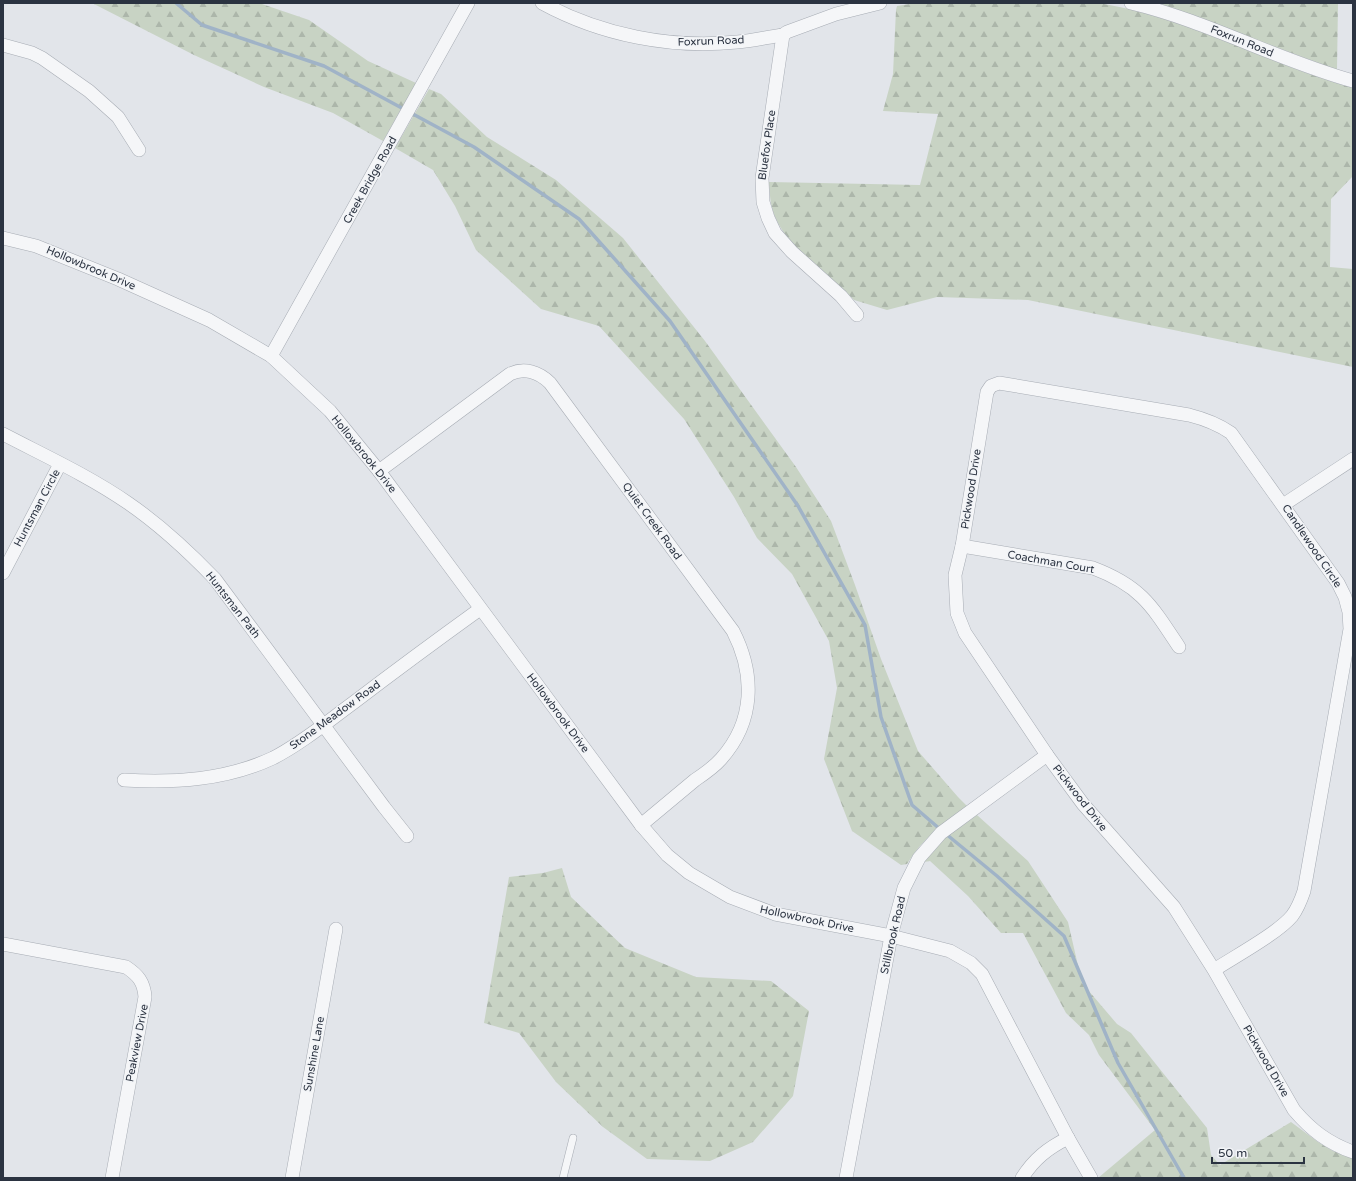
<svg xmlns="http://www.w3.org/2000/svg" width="1356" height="1181" font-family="'Varela Round',sans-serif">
	<defs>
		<pattern id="forest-firs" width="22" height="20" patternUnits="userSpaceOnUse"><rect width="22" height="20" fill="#c8d3c4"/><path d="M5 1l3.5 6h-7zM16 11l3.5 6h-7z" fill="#acb6aa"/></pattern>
	</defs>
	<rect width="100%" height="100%" fill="#e2e5ea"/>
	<g fill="url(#forest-firs)">
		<polygon points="92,3 259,3 309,20 368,61 416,83 383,141 333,113 264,87 194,55"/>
		<path d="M916 3H1098C1188 17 1266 64 1353 88V176L1331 199 1330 267 1353 269V367L1028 300 937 297 887 310 854 300 851 297C828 277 788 246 776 219 770 207 770 195 769 182L920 185 938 114 883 111 893 74 896 10 897 6Z"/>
		<polygon points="1158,3 1338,3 1337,70"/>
		<path d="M429 89 441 94 487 137 556 180 623 238 705 341 796 467 831 521 855 585 881 659 918 751 958 797 967 806C943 823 922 839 907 864L901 865 852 831 824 759 837 688 829 641 792 574 757 538 734 497 684 419 599 326 541 309 476 250 455 206 433 170 395 148Z"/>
		<polygon points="977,815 1028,861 1068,922 1082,983 1117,1024 1131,1033 1207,1128 1211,1155 1220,1165 1291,1122 1318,1142 1333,1151 1353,1158 1353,1178 1098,1178 1155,1130 1099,1055 1089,1035 1066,1013 1023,933 1001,933 968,896 930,861 924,862 946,837"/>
		<polygon points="562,868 571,897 625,948 696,977 771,981 809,1011 793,1096 753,1142 710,1161 647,1159 603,1127 556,1082 519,1033 484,1023 509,877 543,873"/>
	</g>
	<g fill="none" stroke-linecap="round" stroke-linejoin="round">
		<g stroke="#a0b3c7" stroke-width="3.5">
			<polyline points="176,3 202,25 324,66 474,147 579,219 670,321 798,506 865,625 881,717 912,805 941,830"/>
			<polyline points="946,834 997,876 1064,936 1118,1063 1184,1178"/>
		</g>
		<defs>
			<polyline id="lane" points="563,1178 573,1138"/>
			<g id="street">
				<path d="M542 3C601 35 671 49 737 42 752 41 768 37 783 35L787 32 836 14 880 3"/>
				<path d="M1131 3C1207 21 1277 60 1353 81"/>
				<polyline points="783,35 762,178 763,202 768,218 775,233 792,252 841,296 857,315"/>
				<polyline points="3,45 32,53 42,58 89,91 118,117 139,150"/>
				<polyline points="3,238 36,246 118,279 209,320 271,356 330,411 379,471 641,825 667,855 689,873 730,897 775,914 891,936 950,951 971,963 982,974 1068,1138 1091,1178"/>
				<polyline points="271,356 468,3"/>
				<path d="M3 434C45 456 89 476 128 503 160 525 188 551 215 579L384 807 407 836"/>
				<path d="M379 471 510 374C524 367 539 372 550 383L733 631C755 674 755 721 721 759 714 767 704 774 695 780 677 795 659 810 641 825"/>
				<polyline points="1283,505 1353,459"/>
				<path d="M962 546 1093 568C1141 586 1152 606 1179 647"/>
				<polyline points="3,573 60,464"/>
				<path d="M124 780C175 783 226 780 273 758 302 743 327 722 353 703 395 671 437 640 480 609"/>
				<path d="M3 944 126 967C138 975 144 982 145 997L112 1178"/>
				<path d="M1214 970C1234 957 1278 933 1292 916 1298 908 1301 900 1304 891L1350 629 1349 612 1345 597 1338 583 1231 433C1218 424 1205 419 1189 415L999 383 991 386 987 392 962 546 955 575 957 613 965 633 1047 755 1083 804 1174 907 1214 970 1294 1110C1311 1130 1328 1143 1353 1152"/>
				<polyline points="292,1178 336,929"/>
				<polyline points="846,1178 891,936 904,888 919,858 941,833 1047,755"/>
				<path d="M1022 1178C1034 1159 1048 1148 1068 1138"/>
			</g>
		</defs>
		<use href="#lane" stroke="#a7acb4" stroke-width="8"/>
		<use href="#street" stroke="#a7acb4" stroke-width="14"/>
		<use href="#lane" stroke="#f5f6f8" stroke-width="7"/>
		<use href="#street" stroke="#f5f6f8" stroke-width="13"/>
	</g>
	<g text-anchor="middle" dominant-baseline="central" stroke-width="3" stroke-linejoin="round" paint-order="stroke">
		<g font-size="11" fill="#2b3341" stroke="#f2f4f7">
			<text transform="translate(711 41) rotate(-2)">Foxrun Road</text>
			<text transform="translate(1242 41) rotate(22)">Foxrun Road</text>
			<text transform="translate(767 145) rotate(-82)">Bluefox Place</text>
			<text transform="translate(370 180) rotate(-61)">Creek Bridge Road</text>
			<text transform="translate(91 268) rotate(23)">Hollowbrook Drive</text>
			<text transform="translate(364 454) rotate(51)">Hollowbrook Drive</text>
			<text transform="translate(971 489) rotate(-81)">Pickwood Drive</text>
			<text transform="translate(37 508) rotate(-62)">Huntsman Circle</text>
			<text transform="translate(652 521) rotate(54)">Quiet Creek Road</text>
			<text transform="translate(1312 546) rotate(56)">Candlewood Circle</text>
			<text transform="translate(1051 562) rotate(10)">Coachman Court</text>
			<text transform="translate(233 605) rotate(52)">Huntsman Path</text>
			<text transform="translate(558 713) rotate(53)">Hollowbrook Drive</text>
			<text transform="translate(335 715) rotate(-36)">Stone Meadow Road</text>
			<text transform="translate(1080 798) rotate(52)">Pickwood Drive</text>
			<text transform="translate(807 919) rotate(12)">Hollowbrook Drive</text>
			<text transform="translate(893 935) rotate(-77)">Stillbrook Road</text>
			<text transform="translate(137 1043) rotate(-79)">Peakview Drive</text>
			<text transform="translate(314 1054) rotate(-80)">Sunshine Lane</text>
			<text transform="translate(1266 1061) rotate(60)">Pickwood Drive</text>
		</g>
	</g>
	<rect width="1356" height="1181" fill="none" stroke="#2b3341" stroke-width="8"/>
	<path d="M1212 1157v6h92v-6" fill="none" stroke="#2b3341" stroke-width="2"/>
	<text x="1218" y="1157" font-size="12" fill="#2b3341" stroke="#f2f4f7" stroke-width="3" paint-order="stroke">50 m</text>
</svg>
